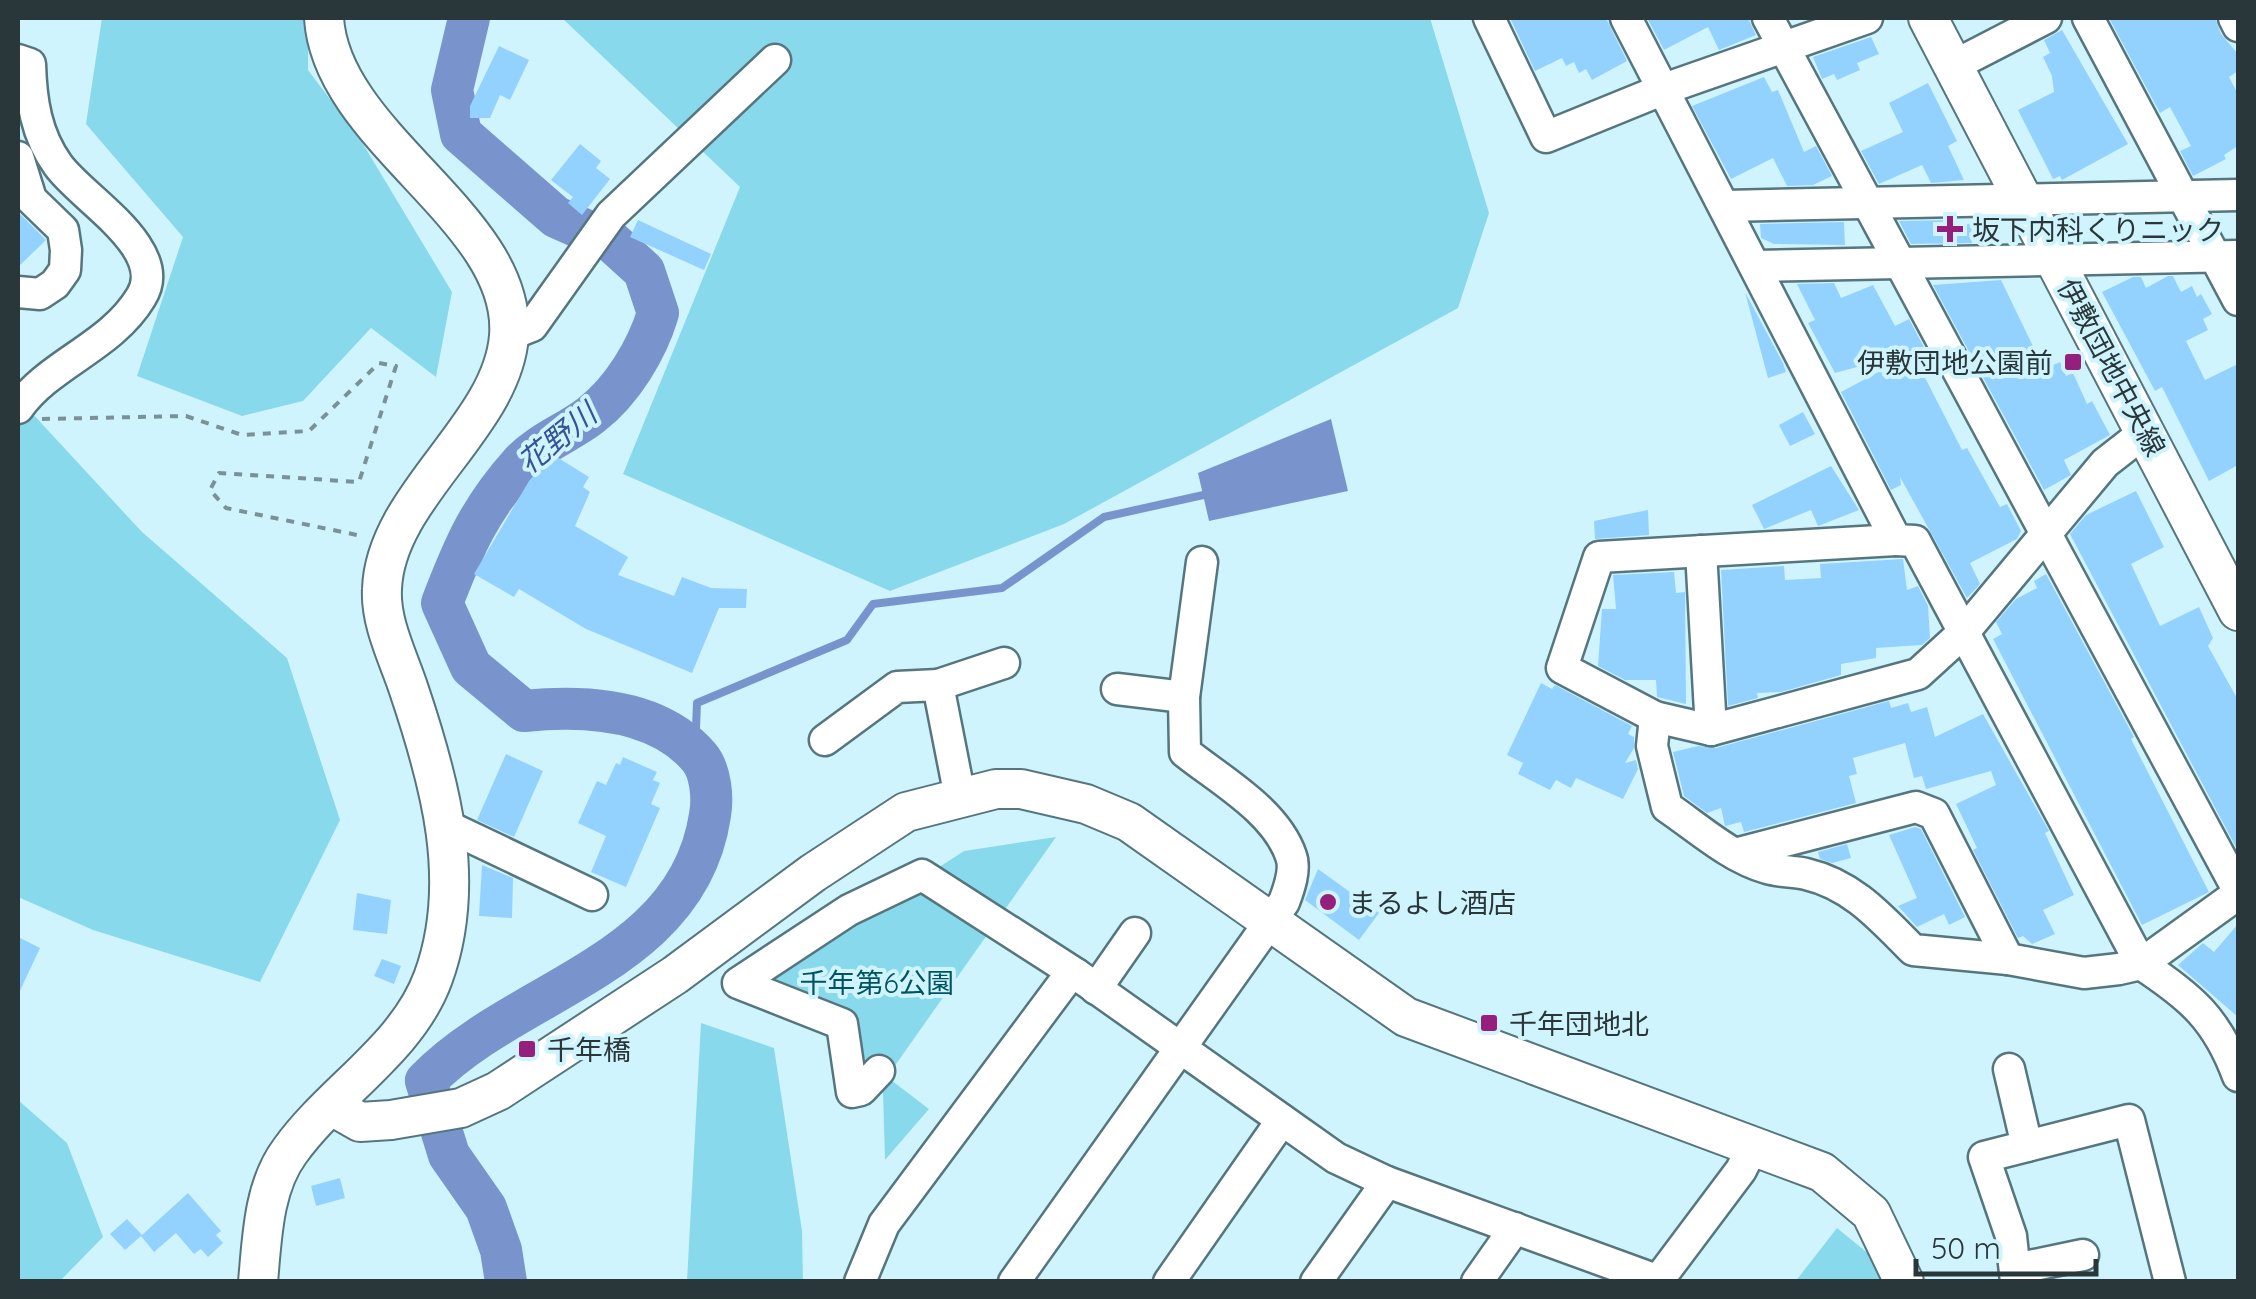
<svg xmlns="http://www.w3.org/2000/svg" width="2256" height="1299" font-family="Quicksand,'Noto Sans JP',sans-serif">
	<rect width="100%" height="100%" fill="#d0f4fd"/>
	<g fill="#89d9ed">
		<polygon points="102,18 308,18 308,70 360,139 452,292 436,377 371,328 303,401 242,416 137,376 183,237 86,124"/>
		<polygon points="562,18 1430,18 1489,213 1458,308 1064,524 890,591 623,474 740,187"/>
		<polygon points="18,398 142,532 287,658 340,820 260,982 93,930 18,897"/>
		<polygon points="1056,837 887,1077 929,1109 885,1160 883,1093 859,1047 761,982 964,851"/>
		<polygon points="701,1023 774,1048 802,1231 803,1281 687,1281"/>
		<polygon points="18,1100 67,1143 103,1237 60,1281 18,1281"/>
		<polygon points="1837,1228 1875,1259 1883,1282 1795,1282"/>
	</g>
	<polygon fill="#7994cd" points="1331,419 1348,491 1209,521 1198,473"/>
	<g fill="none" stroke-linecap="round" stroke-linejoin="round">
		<polyline stroke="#7994cd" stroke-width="8" points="695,752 697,703 847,640 873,604 1002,588 1104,517 1208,494"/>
		<path stroke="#7994cd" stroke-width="42" d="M469 18 452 90 461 134 556 217 612 242 644 271 658 313C647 350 622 391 591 415 568 433 542 441 521 463 479 510 464 546 442 603L471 667 524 711C584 705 657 708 699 757 711 771 713 798 710 815 688 965 514 989 426 1081L449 1155 486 1208 501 1250 506 1282"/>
	</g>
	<g fill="#93d2ff">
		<polygon points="1510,18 1606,18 1627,61 1592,80 1586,69 1579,73 1574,62 1566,66 1562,58 1535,71"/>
		<polygon points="1647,18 1748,18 1756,35 1719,50 1708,27 1664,50"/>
		<polygon points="2109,18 2215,18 2221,34 2238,54 2238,71 2229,77 2238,94 2238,146 2224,155 2226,159 2193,176 2180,151 2191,146 2170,107 2160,113"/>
		<polygon points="2062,30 2128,144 2062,180 2060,176 2053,179 2018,110 2054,92 2052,76 2043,57 2050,53 2044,40"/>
		<polygon points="1871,37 1879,54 1857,63 1860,70 1837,80 1834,74 1822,79 1813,57"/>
		<polygon points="499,46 529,60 510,100 500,95 490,118 470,118 470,106"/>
		<polygon points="1764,77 1772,92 1778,90 1804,152 1816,146 1832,176 1813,185 1787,186 1773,158 1731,179 1692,106"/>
		<polygon points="1928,83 1957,141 1948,146 1964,180 1931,183 1922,165 1879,184 1861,151 1903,132 1889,103"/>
		<polygon points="580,144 601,161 596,168 610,179 582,215 568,203 573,197 551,180"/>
		<polygon points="18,212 46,240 18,267"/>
		<polygon points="638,220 711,254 704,270 630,237"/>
		<polygon points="1956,220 1956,225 1971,224 1972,243 1911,244 1899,221"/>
		<polygon points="1844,222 1845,245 1774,244 1761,238 1760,224"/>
		<polygon points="2168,276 2173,276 2181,292 2192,286 2197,297 2201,294 2212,314 2203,319 2208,330 2186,341 2205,380 2238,364 2238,465 2209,481 2162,387 2155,391 2102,292 2133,277 2141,277 2146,288"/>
		<polygon points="2001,280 2044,369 2060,362 2066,376 2073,373 2087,404 2092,401 2110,435 2064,460 2071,475 2044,490 1933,285"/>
		<polygon points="1834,283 1841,298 1873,285 1895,326 1909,319 1927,353 1916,360 1962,450 1967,448 2000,507 2007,504 2021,531 2017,539 1970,563 1980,584 1967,598 1900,477 1901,485 1891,490 1841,392 1886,368 1883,360 1835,373 1808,323 1815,320 1797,284"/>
		<polygon points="1745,292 1783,363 1786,372 1768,378"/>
		<polygon points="1803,412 1815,434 1790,446 1779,425"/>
		<polygon points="552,454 589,477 583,487 590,492 575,526 628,557 618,575 674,596 682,577 711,588 747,589 746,608 719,608 692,673 586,629 519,589 514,597 474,574 529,481"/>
		<polygon points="1831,466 1859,510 1818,526 1811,510 1764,529 1752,505"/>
		<polygon points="2136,491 2164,547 2131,564 2160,626 2199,607 2213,638 2208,646 2238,700 2238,851 2070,534 2086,515"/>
		<polygon points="1648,510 1649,535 1595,539 1594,521"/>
		<polygon points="1903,559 1907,590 1918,586 1928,606 1930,638 1922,645 1876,648 1876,658 1841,664 1841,675 1781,692 1757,693 1758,698 1728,706 1721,570 1784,566 1785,580 1821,578 1820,564"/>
		<polygon points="1674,572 1676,593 1685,592 1686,704 1657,697 1656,680 1625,680 1598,666 1602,609 1616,609 1613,575"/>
		<polygon points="2046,574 2134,737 2131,739 2209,892 2142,925 1993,639 2002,634 1996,622 2016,599 2037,588 2034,581"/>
		<polygon points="1541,683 1552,689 1555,685 1632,726 1628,734 1634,737 1634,748 1625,763 1636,760 1638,769 1623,799 1576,778 1571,788 1556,780 1550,790 1518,774 1523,763 1507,755"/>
		<polygon points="1889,701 1891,708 1908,703 1911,712 1927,707 1935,737 1983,714 2049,831 2045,833 2074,895 2043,910 2055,934 2032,944 2023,936 2018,938 1973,850 1977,848 1956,804 1996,785 1991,771 1926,789 1922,776 1914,778 1905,743 1853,758 1857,774 1849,776 1856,803 1744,832 1741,822 1725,826 1721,808 1707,813 1684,796 1673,752 1698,746 1716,748"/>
		<polygon points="506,754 543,771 514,837 477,820"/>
		<polygon points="623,757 657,772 653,780 660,783 651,804 660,808 626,887 591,872 606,836 578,823 597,781 606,785 616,763 620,765"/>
		<polygon points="1915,827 1921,829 1965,917 1949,925 1944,914 1917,927 1898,906 1917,898 1889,835"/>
		<polygon points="1847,844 1851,858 1832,863 1820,859 1818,852"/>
		<polygon points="482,865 513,878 512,918 479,916"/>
		<polygon points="1318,869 1379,913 1359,940 1305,900"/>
		<polygon points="357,893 391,900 387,934 353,930"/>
		<polygon points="2238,924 2238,1017 2178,965 2203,943 2214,952"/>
		<polygon points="18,937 40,948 18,995"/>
		<polygon points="382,959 401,966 394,984 374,976"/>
		<polygon points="340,1178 345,1198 316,1206 311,1186"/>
		<polygon points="188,1193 221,1231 216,1235 223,1243 208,1257 201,1249 194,1254 176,1233 154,1252 141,1236 125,1250 110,1234 127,1219 142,1235"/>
	</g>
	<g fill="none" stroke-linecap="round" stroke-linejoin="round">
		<defs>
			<g id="minor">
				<polyline points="1489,18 1546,137 1664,89 1867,18"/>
				<path d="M1626 18 1896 540 1915 541 2141 964C2191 997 2217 1019 2238 1076"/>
				<polyline points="1768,18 2238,890"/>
				<polyline points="2088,18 2238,300"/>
				<polyline points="2234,18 2238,26"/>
				<path d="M18 60 30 64C31 100 36 135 58 165 81 198 171 249 141 297 111 347 50 363 18 408"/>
				<polyline points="1953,66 2046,18"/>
				<polyline points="18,157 31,199 63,230 66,250 65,270 55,284 40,294 18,292"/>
				<polyline points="1725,206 2238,195"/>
				<polyline points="1757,266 2238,256"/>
				<polyline points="509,335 532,326 611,215 775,60"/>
				<polyline points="1896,540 1599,557 1562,668 1655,717 1711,730 1918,674 1964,632 2105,463 2146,431"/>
				<polyline points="1701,551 1711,730"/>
				<polyline points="938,685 1004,663"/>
				<polyline points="1117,689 1184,697"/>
				<path d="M1655 717 1652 746 1667 807C1698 828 1731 858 1767 868 1780 872 1794 871 1806 874 1853 885 1881 918 1913 950L2008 959 2084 973 2119 969 2141 964 2238 894"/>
				<polyline points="825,740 897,687 938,685 960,797"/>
				<polyline points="445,825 592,895"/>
				<polyline points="1735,854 1916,807 1934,814 2008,959"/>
				<polyline points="1096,989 1135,933"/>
				<polyline points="2009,1069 2027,1146"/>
				<polyline points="879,1071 861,1090 852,1092 842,1024 738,983 849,910 922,875 1076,974"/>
				<polyline points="2015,1269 2083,1255"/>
				<polyline points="860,1282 884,1224 1065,981 1076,974 1336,1158 1387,1182 1662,1282"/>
				<path d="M1014 1282 1284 902C1289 889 1296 869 1291 856 1276 811 1220 780 1185 752L1184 697 1202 562"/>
				<polyline points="1169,1282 1282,1120"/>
				<polyline points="1316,1282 1387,1182"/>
				<polyline points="1477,1282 1515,1228"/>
				<polyline points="1657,1282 1741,1170 1754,1144"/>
				<polyline points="2016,1282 2011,1236 1984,1157 2129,1120 2170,1282"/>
			</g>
			<g id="tertiary">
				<polyline points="1928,18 2238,611"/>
				<polyline points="332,1106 360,1122 391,1120 461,1108 498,1091 675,975 813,873 906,812 996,789 1021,789 1086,804 1129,822 1406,1017 1822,1172 1871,1213 1904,1282"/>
				<path d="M258 1282C262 1239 263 1187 290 1151 333 1091 407 1049 433 978 468 883 440 782 409 690 399 659 380 623 382 589 385 496 502 427 509 336 518 219 331 138 324 18"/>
			</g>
		</defs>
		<use href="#minor" stroke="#56767e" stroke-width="35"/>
		<use href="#tertiary" stroke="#56767e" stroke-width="42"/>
		<polyline stroke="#799298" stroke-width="4" stroke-dasharray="8 8" stroke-linecap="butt" points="42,419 186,416 242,435 309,431 379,363 396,366 359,482 219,473 210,490 226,508 362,536"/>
		<use href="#minor" stroke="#fff" stroke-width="30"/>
		<use href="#tertiary" stroke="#fff" stroke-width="38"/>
	</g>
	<g fill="#951f7c" stroke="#d0f4fd" stroke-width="4">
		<path d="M1945 214h10v10h10v10h-10v10h-10v-10h-10v-10h10z"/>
		<rect x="2063" y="352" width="20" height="20" rx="5"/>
		<circle cx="1328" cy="902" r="10"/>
		<rect x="1479" y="1013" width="20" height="20" rx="5"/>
		<rect x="517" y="1039" width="20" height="20" rx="5"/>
	</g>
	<g text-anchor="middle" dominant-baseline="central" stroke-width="8" stroke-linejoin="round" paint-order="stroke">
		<g font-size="28" fill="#29373b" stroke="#d0f4fd" text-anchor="start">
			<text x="1972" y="229">坂下内科くりニック</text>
			<text x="2053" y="362" text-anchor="end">伊敷団地公園前</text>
			<text x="1348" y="902">まるよし酒店</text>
			<text x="1509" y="1023">千年団地北</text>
			<text x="547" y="1049">千年橋</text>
		</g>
		<g font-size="28" fill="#29373b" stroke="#d0f4fd">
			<text transform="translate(2112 367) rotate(62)">伊敷団地中央線</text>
		</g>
		<g font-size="28" fill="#015362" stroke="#d0f4fd">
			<text x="877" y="982">千年第6公園</text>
		</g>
		<g font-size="30" font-style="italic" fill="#345399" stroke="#d0f4fd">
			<text transform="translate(557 438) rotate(-39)">花野川</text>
		</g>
	</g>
	<rect width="2256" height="1299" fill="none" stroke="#29373b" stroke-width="40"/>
	<path d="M1916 1259v15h180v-15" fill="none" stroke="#29373b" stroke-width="5"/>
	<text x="1931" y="1259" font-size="30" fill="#29373b" stroke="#d0f4fd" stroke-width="8" paint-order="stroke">50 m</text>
</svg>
